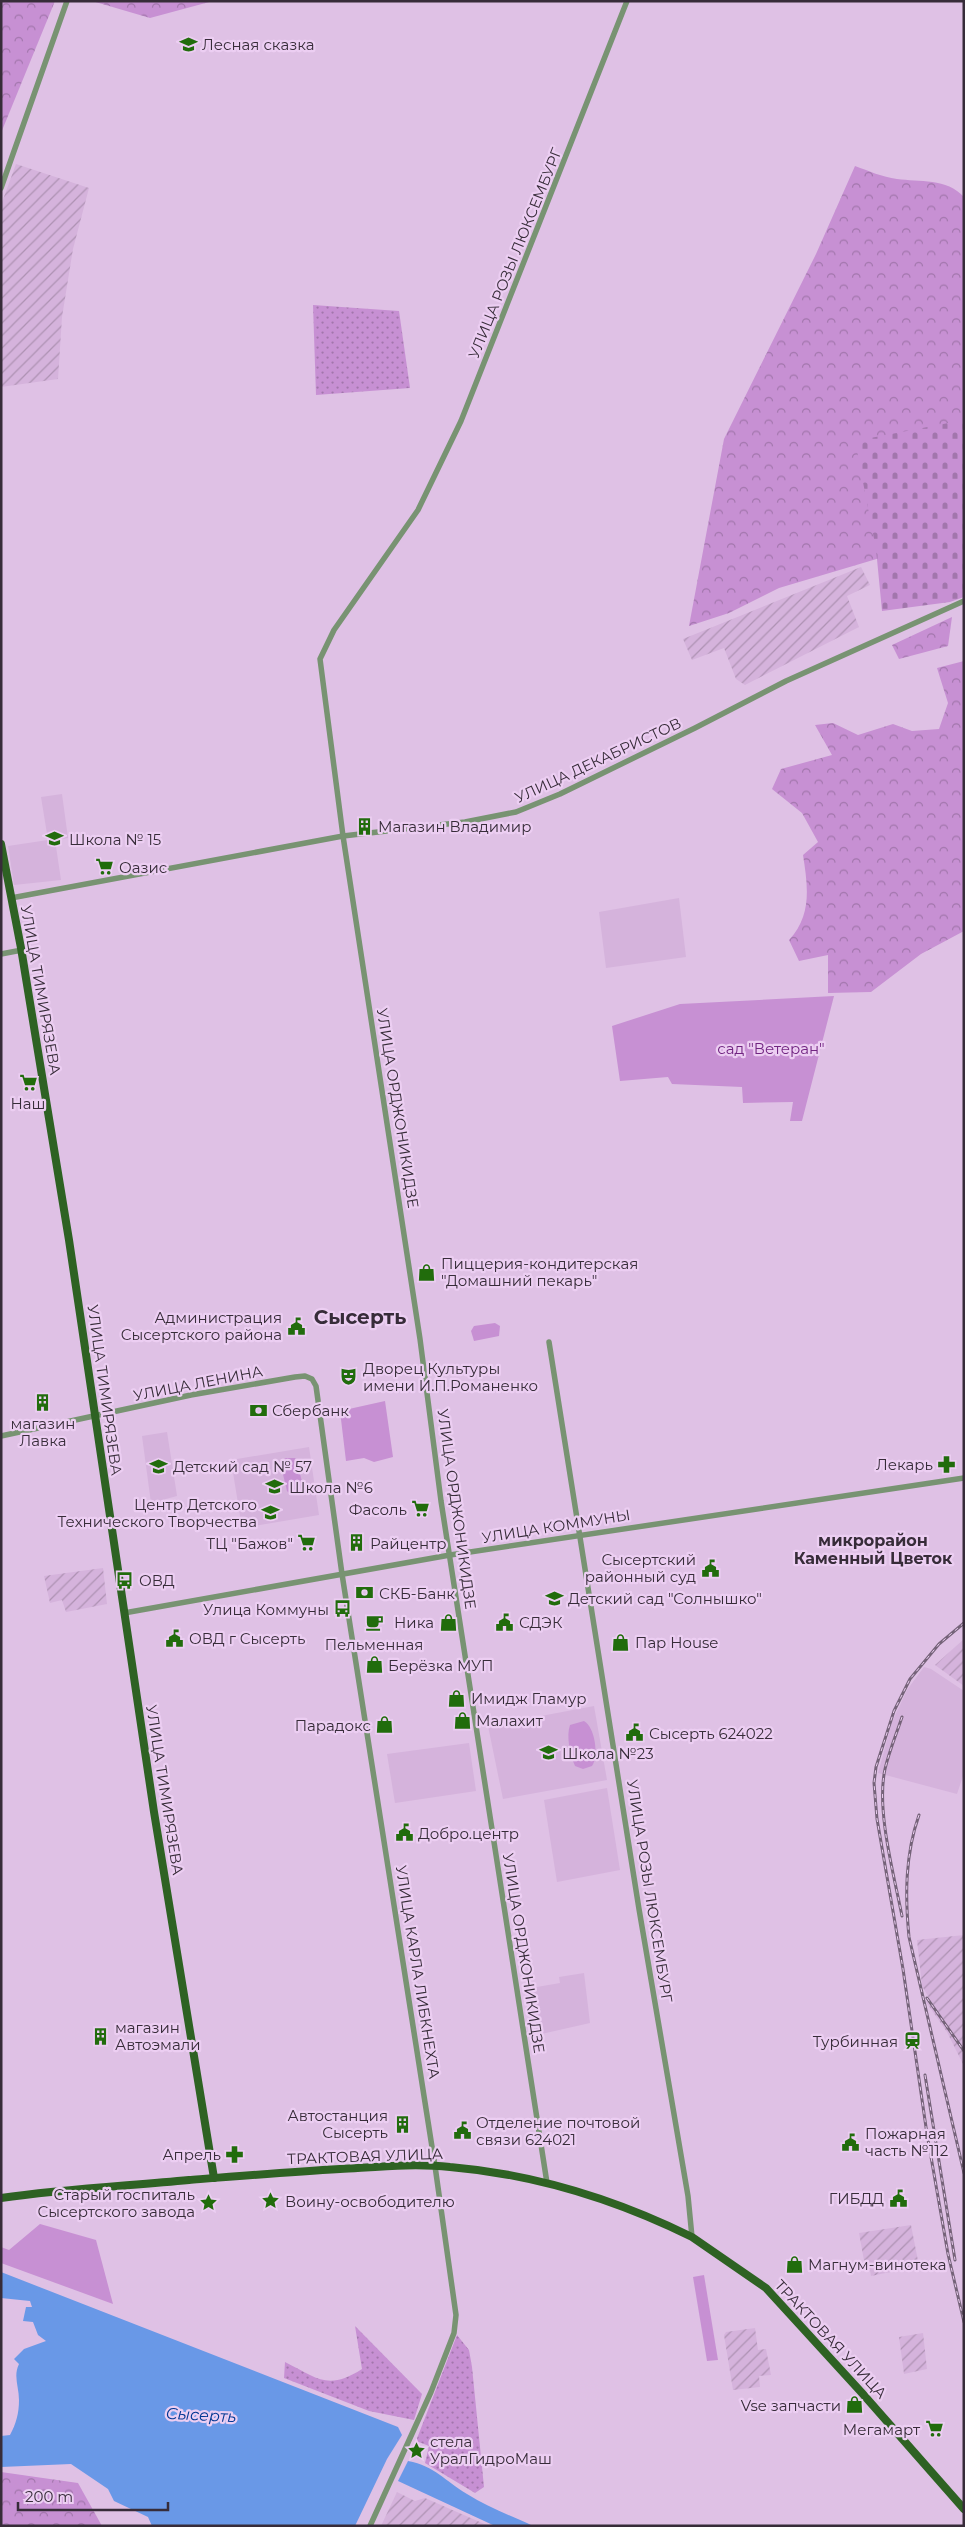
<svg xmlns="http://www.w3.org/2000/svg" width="965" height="2527" font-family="Montserrat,sans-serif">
	<defs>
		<pattern id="industrial-furrows" width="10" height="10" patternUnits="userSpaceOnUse" patternTransform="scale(1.25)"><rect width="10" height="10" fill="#d5b3dc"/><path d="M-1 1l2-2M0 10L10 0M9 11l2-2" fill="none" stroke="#ae92b3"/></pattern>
		<pattern id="forest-crowns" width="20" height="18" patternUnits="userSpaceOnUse" patternTransform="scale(1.25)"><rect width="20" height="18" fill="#c790d3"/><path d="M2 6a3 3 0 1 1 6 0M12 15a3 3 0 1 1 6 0" fill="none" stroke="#a276ac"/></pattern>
		<pattern id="cemetery-stones" width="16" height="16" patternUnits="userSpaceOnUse" patternTransform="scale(1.25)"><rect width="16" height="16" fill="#c790d3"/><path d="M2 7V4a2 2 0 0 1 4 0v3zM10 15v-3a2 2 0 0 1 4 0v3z" fill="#a276ac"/></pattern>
		<pattern id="park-dots" width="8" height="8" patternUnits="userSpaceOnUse" patternTransform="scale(1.25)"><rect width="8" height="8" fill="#c790d3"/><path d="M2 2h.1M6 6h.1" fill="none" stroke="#a276ac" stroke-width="1.8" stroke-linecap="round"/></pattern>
	</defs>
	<rect width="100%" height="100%" fill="#dfc1e5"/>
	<g fill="#d5b3dc">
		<polygon points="62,794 68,838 55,840 61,880 14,885 8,846 48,840 41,797"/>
		<polygon points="679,898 686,957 606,968 599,912"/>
		<polygon points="167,1432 177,1496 151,1503 142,1436"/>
		<polygon points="309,1447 319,1515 242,1528 231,1460"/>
		<polygon points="924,1667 931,1669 964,1691 964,1773 957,1794 878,1773 892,1722 907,1690"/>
		<polygon points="594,1706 607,1780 503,1799 488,1726"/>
		<polygon points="469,1743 476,1791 395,1803 387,1754"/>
		<polygon points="607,1788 620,1870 557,1882 544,1800"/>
		<polygon points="584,1973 590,2023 537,2035 531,1988 560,1983 559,1977"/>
	</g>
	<g fill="url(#industrial-furrows)">
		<polygon points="16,164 89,188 73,249 62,317 58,379 1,387 1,205"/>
		<polygon points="861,567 870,585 847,596 859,627 745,685 736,679 724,648 692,660 683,639"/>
		<polygon points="103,1568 107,1604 66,1612 62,1600 50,1603 44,1576"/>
		<polygon points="964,1639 964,1686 935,1665"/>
		<polygon points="964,1935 964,2066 947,2032 926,2002 929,1998 922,1986 917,1940"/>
		<polygon points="911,2225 919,2266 871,2276 869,2265 865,2266 859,2233"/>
		<polygon points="755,2328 758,2350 766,2349 771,2375 759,2376 760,2387 733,2390 724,2335 726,2332"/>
		<polygon points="923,2333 927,2369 904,2374 899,2337"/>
		<polygon points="397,2492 415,2501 425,2498 489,2526 381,2526"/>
	</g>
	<g fill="#c790d3">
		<polygon points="834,996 802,1121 790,1121 793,1102 743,1103 742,1087 672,1084 668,1077 620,1081 612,1026 680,1004"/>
		<polygon points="495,1323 500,1326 499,1336 474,1341 471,1331 474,1326"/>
		<polygon points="385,1401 393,1457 374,1462 364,1458 346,1461 340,1411"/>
		<polygon points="286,1458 295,1458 297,1461 303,1486 297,1492 289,1493 287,1491 280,1462"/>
		<path d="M584 1721C595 1727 599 1756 592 1766L583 1769 575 1766C570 1755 566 1736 570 1725Z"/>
		<polygon points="40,2224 96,2240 113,2304 1,2263 1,2247 9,2250"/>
		<polygon points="704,2275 718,2360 707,2361 693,2277"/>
	</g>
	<g fill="url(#forest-crowns)">
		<polygon points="1,1 55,1 1,133"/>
		<polygon points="92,1 213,1 150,18"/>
		<path d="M855 166C869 171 882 177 897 179 919 182 947 178 964 197V533L779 588 729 613 689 626 724 439 816 254Z"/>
		<polygon points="952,617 948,646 899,659 892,645"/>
		<path d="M964 661V931L921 954 871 992 828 993V955L799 961 789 940C812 915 808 887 803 855L818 842 802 813 772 789 781 769 832 755 815 725 833 723 858 735 893 724 912 731 939 729 948 703 937 668Z"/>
		<polygon points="1,2472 78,2483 102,2526 1,2526"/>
	</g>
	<polygon fill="url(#cemetery-stones)" points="964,420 964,597 950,602 882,611 876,549 855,441"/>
	<g fill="url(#park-dots)">
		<polygon points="313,305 399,311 410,388 316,395"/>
		<path d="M355 2326 422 2394 414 2420 369 2411 284 2378 285 2362C317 2378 328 2391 362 2369Z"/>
		<polygon points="457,2335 469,2350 472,2367 484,2487 475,2493 425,2463 429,2446 416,2441"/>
	</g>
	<g fill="#6998e7">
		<path d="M1 2272 398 2427 402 2435 387 2459 355 2526H152L148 2517 114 2501 108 2489 71 2464 1 2467V2436L10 2435C16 2424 19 2413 19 2400 19 2387 13 2376 19 2364L14 2359 24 2349 46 2341 38 2335 33 2322 23 2321 26 2307H32L30 2301 1 2298Z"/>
		<path d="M408 2461C435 2466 445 2481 467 2494 487 2507 512 2516 533 2526H495L398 2481Z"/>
	</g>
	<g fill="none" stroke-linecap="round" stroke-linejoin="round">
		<polyline stroke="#6998e7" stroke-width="1" points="964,1816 964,1863"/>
		<g stroke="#789372" stroke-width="5.5">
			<polyline points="1,188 67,1"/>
			<polyline points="11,898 343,836 465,822 516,812 560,794 695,728 786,681 964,601"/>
			<polyline points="1,954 22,950"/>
			<polyline points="549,1342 639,1909 688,2196 692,2237"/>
			<polyline points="1,1436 191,1395 295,1377 305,1376 312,1379 316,1386 342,1574 435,2166 456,2315 454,2333 431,2392 370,2526"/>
			<polyline points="124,1613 450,1555 964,1478"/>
			<polyline points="547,2183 441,1501 420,1339 343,836 320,659 334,630 418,510 461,421 627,1"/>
		</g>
		<g stroke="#2e6223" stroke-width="8">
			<polyline points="1,844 21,948 69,1240 154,1812 214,2178"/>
			<path d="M1 2198C64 2189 126 2186 189 2180 240 2176 290 2172 340 2169 376 2167 414 2163 450 2167 533 2174 617 2200 692 2237L766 2288 862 2393 964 2509"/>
		</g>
		<defs>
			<g id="rail">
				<polyline points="964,1623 939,1644 910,1679 894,1711 876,1767 874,1783 877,1819 903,1969 927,2134 948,2254 964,2322"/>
				<path d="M902 1717C896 1735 889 1752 885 1769 876 1810 894 1875 902 1916"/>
				<path d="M919 1815C905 1855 905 1896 909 1937L964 2173"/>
				<polyline points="927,1998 964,2051"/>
				<polyline points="925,2075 955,2260"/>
			</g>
		</defs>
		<use href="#rail" stroke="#756379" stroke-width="3"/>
		<use href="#rail" stroke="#eccef2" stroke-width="1" stroke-dasharray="4" stroke-linecap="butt"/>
	</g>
	<defs>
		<symbol id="school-bare" viewBox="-9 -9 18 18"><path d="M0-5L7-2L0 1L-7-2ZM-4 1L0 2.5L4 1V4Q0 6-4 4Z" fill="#216c0c" stroke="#eccef2" stroke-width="2.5" paint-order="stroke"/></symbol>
		<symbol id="building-bare" viewBox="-9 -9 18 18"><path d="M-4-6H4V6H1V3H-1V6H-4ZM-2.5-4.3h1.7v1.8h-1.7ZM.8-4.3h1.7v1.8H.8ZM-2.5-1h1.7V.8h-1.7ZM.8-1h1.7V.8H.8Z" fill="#216c0c" stroke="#eccef2" stroke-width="2.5" paint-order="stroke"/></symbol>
		<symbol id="supermarket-bare" viewBox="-9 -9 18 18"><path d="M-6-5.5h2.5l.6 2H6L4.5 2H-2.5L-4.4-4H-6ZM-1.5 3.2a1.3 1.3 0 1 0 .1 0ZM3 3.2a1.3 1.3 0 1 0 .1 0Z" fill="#216c0c" stroke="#eccef2" stroke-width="2.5" paint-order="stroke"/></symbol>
		<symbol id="shop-bare" viewBox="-9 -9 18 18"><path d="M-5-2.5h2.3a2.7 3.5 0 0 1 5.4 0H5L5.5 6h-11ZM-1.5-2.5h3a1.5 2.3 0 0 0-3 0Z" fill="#216c0c" stroke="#eccef2" stroke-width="2.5" paint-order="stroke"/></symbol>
		<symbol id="civic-bare" viewBox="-9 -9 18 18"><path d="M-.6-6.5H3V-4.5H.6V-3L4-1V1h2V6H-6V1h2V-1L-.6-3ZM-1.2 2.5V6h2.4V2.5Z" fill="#216c0c" stroke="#eccef2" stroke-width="2.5" paint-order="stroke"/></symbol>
		<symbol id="theatre-bare" viewBox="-9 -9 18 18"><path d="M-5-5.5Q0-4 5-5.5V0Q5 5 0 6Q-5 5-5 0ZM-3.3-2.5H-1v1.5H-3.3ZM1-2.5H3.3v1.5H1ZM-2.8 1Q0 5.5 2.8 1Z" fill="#216c0c" stroke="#eccef2" stroke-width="2.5" paint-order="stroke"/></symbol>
		<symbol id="bank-bare" viewBox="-9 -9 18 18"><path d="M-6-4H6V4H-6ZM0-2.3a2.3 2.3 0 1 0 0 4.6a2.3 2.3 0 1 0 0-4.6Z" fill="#216c0c" stroke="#eccef2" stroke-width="2.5" paint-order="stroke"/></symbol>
		<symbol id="pharmacy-bare" viewBox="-9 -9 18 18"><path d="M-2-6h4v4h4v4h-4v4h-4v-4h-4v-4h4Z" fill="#216c0c" stroke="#eccef2" stroke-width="2.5" paint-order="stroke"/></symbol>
		<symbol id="bus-bare" viewBox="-9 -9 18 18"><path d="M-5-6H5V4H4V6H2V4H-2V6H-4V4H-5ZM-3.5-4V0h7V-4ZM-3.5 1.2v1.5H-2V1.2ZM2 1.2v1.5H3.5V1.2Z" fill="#216c0c" stroke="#eccef2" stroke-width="2.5" paint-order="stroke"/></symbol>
		<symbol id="cafe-bare" viewBox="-9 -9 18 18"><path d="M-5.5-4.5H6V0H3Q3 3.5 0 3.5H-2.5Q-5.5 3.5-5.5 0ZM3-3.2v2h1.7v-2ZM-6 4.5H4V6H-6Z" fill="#216c0c" stroke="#eccef2" stroke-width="2.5" paint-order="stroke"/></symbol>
		<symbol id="station-bare" viewBox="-9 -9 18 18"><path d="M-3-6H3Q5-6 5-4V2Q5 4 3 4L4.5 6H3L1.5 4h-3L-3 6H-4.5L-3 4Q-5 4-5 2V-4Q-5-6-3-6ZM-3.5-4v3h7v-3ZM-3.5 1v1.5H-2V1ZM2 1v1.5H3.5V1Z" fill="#216c0c" stroke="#eccef2" stroke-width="2.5" paint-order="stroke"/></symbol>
		<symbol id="sight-bare" viewBox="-9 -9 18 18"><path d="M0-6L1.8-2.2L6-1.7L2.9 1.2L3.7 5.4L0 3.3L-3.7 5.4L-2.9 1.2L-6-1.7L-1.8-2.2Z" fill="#216c0c" stroke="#eccef2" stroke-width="2.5" paint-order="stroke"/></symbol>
	</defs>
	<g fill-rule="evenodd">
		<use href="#school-bare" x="176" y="32" width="25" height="25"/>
		<use href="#building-bare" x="352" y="814" width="25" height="25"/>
		<use href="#school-bare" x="42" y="826" width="25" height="25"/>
		<use href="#supermarket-bare" x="92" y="854" width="25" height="25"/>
		<use href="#supermarket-bare" x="16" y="1070" width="25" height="25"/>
		<use href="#shop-bare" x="414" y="1260" width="25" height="25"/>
		<use href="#civic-bare" x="284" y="1314" width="25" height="25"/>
		<use href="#theatre-bare" x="336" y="1364" width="25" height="25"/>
		<use href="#building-bare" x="30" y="1390" width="25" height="25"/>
		<use href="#bank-bare" x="246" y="1398" width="25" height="25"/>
		<use href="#pharmacy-bare" x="934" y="1452" width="25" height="25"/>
		<use href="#school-bare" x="146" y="1454" width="25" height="25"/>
		<use href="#school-bare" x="262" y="1474" width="25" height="25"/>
		<use href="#supermarket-bare" x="408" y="1496" width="25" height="25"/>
		<use href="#school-bare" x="258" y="1500" width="25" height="25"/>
		<use href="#supermarket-bare" x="294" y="1530" width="25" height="25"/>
		<use href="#building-bare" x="344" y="1530" width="25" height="25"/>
		<use href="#civic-bare" x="698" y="1556" width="25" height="25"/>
		<use href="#bus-bare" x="112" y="1568" width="25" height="25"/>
		<use href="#bank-bare" x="352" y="1580" width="25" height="25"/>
		<use href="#school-bare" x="542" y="1586" width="25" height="25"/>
		<use href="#bus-bare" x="330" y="1596" width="25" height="25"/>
		<use href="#shop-bare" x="436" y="1610" width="25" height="25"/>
		<use href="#civic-bare" x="492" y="1610" width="25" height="25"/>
		<use href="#cafe-bare" x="362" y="1610" width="25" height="25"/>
		<use href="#civic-bare" x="162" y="1626" width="25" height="25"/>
		<use href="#shop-bare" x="608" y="1630" width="25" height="25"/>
		<use href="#shop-bare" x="362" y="1652" width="25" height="25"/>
		<use href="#shop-bare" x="444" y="1686" width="25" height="25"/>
		<use href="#shop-bare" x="450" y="1708" width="25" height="25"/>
		<use href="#shop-bare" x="372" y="1712" width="25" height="25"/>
		<use href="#civic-bare" x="622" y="1720" width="25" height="25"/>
		<use href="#school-bare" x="536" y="1740" width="25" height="25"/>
		<use href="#civic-bare" x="392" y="1820" width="25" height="25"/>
		<use href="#building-bare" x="88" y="2024" width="25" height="25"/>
		<use href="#station-bare" x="900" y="2028" width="25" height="25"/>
		<use href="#building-bare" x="390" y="2112" width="25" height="25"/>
		<use href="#civic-bare" x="450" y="2118" width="25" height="25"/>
		<use href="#civic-bare" x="838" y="2130" width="25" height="25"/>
		<use href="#pharmacy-bare" x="222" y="2142" width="25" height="25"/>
		<use href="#civic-bare" x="886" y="2186" width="25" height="25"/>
		<use href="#sight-bare" x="258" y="2188" width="25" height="25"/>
		<use href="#sight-bare" x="196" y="2190" width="25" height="25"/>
		<use href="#shop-bare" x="782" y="2252" width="25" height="25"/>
		<use href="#shop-bare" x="842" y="2392" width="25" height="25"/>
		<use href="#supermarket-bare" x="922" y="2416" width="25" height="25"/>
		<use href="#sight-bare" x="404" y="2438" width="25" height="25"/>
	</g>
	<g text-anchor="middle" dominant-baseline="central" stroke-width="4.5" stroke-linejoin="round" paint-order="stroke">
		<g font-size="15" fill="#372c39" stroke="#eccef2" text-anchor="start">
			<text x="202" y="44">Лесная сказка</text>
			<text x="378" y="826">Магазин Владимир</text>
			<text x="69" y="839">Школа № 15</text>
			<text x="119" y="867">Оазис</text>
			<text x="28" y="1103" text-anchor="middle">Наш</text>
			<text x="441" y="1263">Пиццерия-кондитерская<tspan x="441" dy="17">"Домашний пекарь"</tspan></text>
			<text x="282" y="1317" text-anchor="end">Администрация<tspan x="282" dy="17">Сысертского района</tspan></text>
			<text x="363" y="1368">Дворец Культуры<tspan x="363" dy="17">имени И.П.Романенко</tspan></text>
			<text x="272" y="1410">Сбербанк</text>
			<text x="43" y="1423" text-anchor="middle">магазин<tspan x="43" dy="17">Лавка</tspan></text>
			<text x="933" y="1464" text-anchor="end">Лекарь</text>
			<text x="173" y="1466">Детский сад № 57</text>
			<text x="289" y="1487">Школа №6</text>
			<text x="257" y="1504" text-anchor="end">Центр Детского<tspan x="257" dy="17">Технического Творчества</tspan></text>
			<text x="407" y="1509" text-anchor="end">Фасоль</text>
			<text x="293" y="1543" text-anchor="end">ТЦ "Бажов"</text>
			<text x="370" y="1543">Райцентр</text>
			<text x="696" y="1559" text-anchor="end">Сысертский<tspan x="696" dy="17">районный суд</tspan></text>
			<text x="139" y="1580">ОВД</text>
			<text x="379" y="1593">СКБ-Банк</text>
			<text x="568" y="1598">Детский сад "Солнышко"</text>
			<text x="329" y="1609" text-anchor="end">Улица Коммуны</text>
			<text x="434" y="1622" text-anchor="end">Ника</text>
			<text x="519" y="1622">СДЭК</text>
			<text x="189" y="1638">ОВД г Сысерть</text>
			<text x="635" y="1642">Пар House</text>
			<text x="374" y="1644" text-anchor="middle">Пельменная</text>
			<text x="388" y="1665">Берёзка МУП</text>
			<text x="471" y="1698">Имидж Гламур</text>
			<text x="476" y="1720">Малахит</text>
			<text x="371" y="1725" text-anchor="end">Парадокс</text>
			<text x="649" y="1733">Сысерть 624022</text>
			<text x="562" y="1753">Школа №23</text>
			<text x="418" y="1833">Добро.центр</text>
			<text x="115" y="2027">магазин<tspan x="115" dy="17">Автоэмали</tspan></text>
			<text x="898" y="2041" text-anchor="end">Турбинная</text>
			<text x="388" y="2115" text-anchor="end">Автостанция<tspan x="388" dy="17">Сысерть</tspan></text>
			<text x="476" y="2122">Отделение почтовой<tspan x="476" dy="17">связи 624021</tspan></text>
			<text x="865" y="2133">Пожарная<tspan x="865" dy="17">часть №112</tspan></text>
			<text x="221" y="2154" text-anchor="end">Апрель</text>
			<text x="195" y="2194" text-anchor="end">Старый госпиталь<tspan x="195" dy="17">Сысертского завода</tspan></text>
			<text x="884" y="2198" text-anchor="end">ГИБДД</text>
			<text x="285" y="2201">Воину-освободителю</text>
			<text x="808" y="2264">Магнум-винотека</text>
			<text x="841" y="2405" text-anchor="end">Vse запчасти</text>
			<text x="920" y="2429" text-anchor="end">Мегамарт</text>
			<text x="430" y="2441">стела<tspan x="430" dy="17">УралГидроМаш</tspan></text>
		</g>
		<g font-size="15" fill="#372c39" stroke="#eccef2">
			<text transform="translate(515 253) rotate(-68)">УЛИЦА РОЗЫ ЛЮКСЕМБУРГ</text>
			<text transform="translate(598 760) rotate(-25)">УЛИЦА ДЕКАБРИСТОВ</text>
			<text transform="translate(41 990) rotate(80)">УЛИЦА ТИМИРЯЗЕВА</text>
			<text transform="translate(398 1108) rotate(81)">УЛИЦА ОРДЖОНИКИДЗЕ</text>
			<text transform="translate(198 1383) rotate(-11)">УЛИЦА ЛЕНИНА</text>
			<text transform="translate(105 1390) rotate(82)">УЛИЦА ТИМИРЯЗЕВА</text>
			<text transform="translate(457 1509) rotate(82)">УЛИЦА ОРДЖОНИКИДЗЕ</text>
			<text transform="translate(556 1526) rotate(-9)">УЛИЦА КОММУНЫ</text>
			<text transform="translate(165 1790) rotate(81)">УЛИЦА ТИМИРЯЗЕВА</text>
			<text transform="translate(650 1891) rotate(81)">УЛИЦА РОЗЫ ЛЮКСЕМБУРГ</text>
			<text transform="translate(524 1953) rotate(81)">УЛИЦА ОРДЖОНИКИДЗЕ</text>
			<text transform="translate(418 1972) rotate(81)">УЛИЦА КАРЛА ЛИБКНЕХТА</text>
			<text transform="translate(365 2156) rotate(-2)">ТРАКТОВАЯ УЛИЦА</text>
			<text transform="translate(831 2339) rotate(47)">ТРАКТОВАЯ УЛИЦА</text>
		</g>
		<g font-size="15" fill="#712481" stroke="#eccef2">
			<text x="771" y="1048">сад "Ветеран"</text>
		</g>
		<g font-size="16" font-weight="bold" fill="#372c39" stroke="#eccef2">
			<text x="873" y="1540">микрорайон<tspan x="873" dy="18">Каменный Цветок</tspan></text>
		</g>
		<g font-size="16" font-style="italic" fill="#003792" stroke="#eccef2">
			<text transform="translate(201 2415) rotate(3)">Сысерть</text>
		</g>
		<g font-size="20" font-weight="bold" fill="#372c39" stroke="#eccef2">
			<text x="360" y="1317">Сысерть</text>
		</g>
	</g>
	<rect width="965" height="2527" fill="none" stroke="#372c39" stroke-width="5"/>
	<path d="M18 2502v8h150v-8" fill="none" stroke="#372c39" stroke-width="2.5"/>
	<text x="25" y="2502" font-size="15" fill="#372c39" stroke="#eccef2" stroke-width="4" paint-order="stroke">200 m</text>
</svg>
